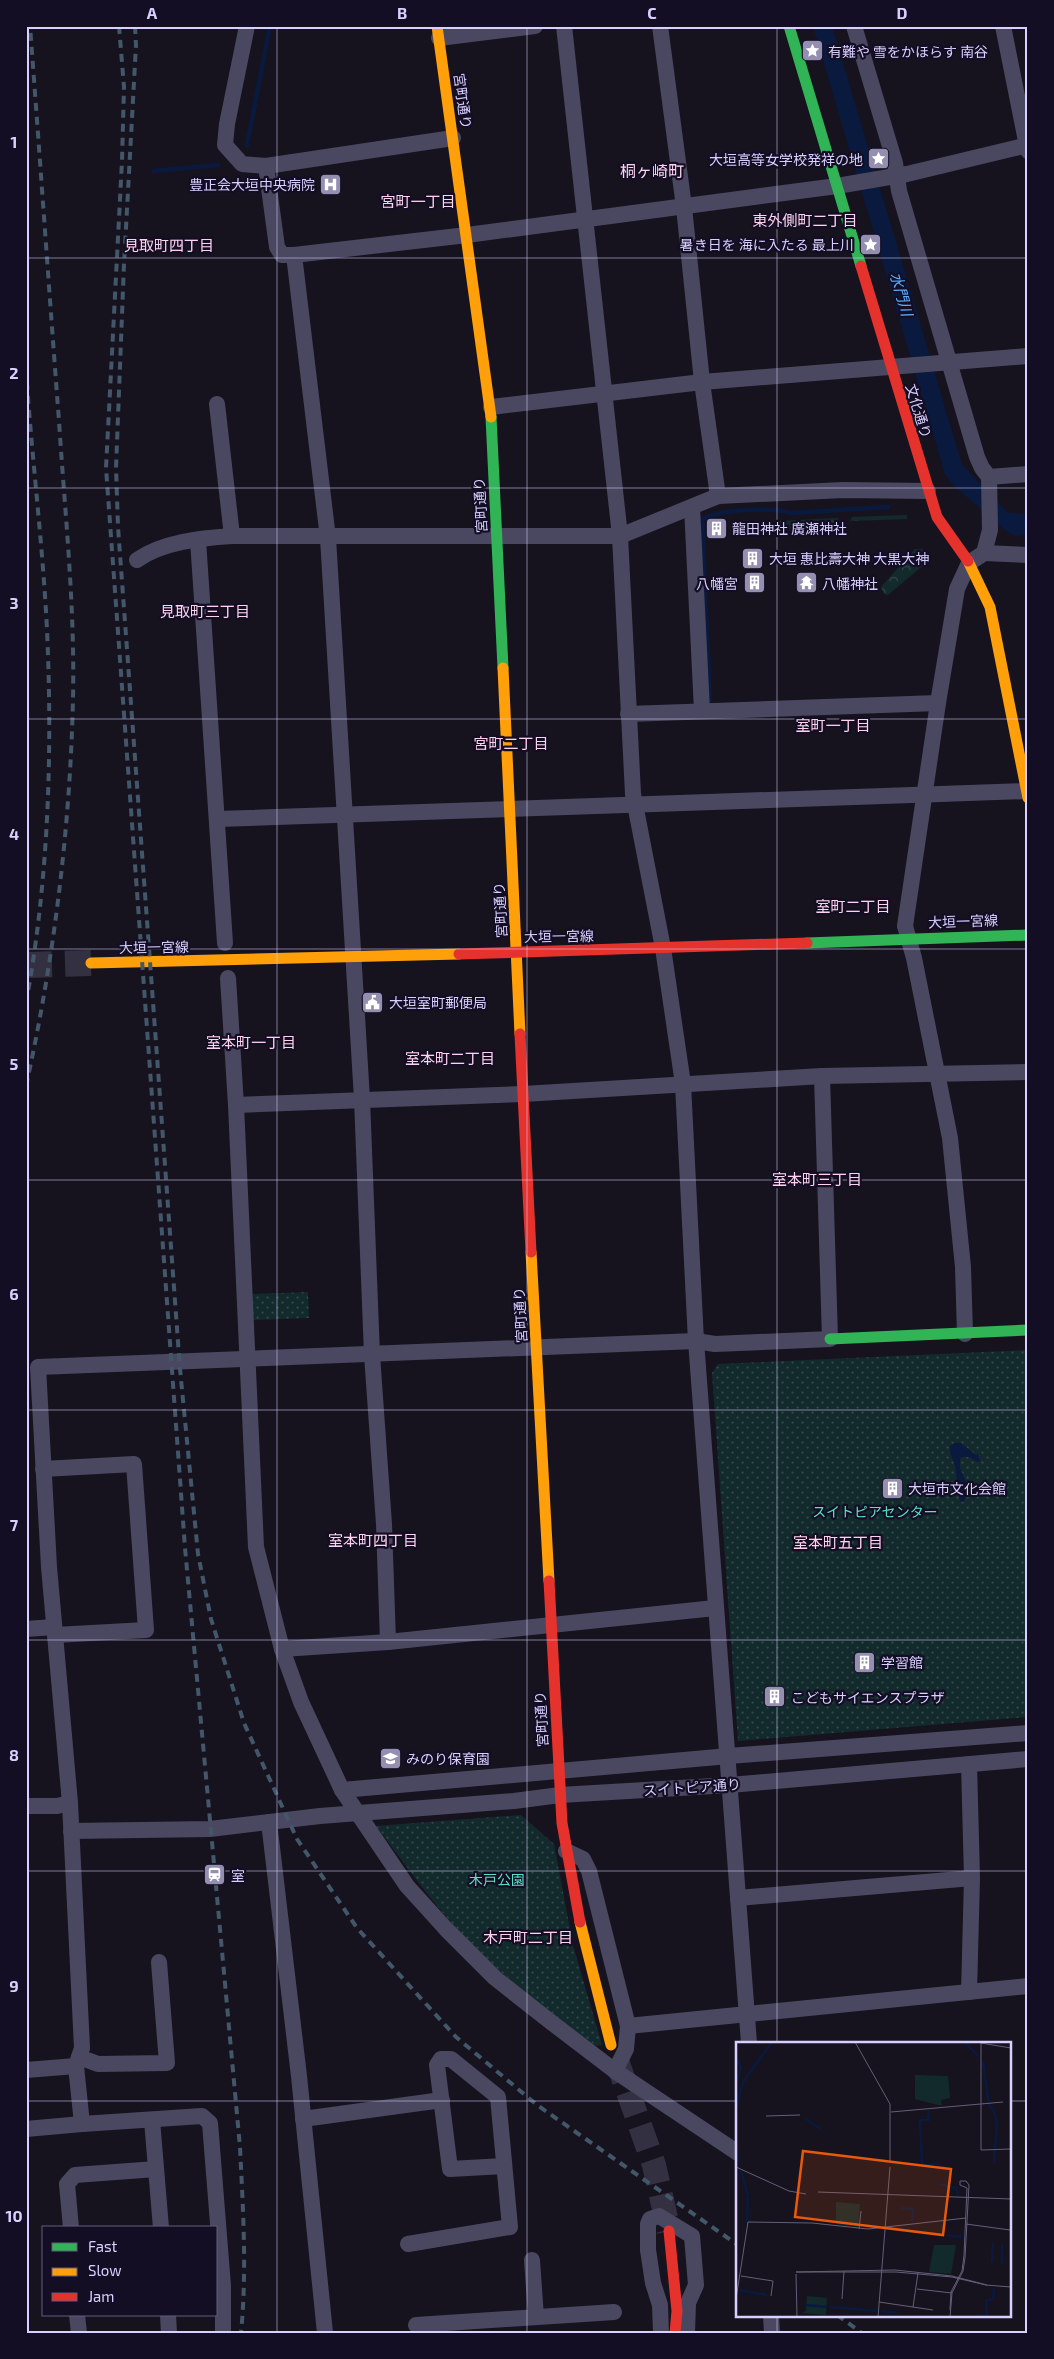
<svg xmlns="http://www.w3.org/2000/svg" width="1054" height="2359" font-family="'Exo 2','Noto Sans JP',sans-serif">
	<defs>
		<pattern id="forest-crowns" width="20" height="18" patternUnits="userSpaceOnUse" patternTransform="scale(1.25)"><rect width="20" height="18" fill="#122a2c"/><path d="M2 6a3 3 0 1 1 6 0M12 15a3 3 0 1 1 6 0" fill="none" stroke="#34484c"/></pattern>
		<pattern id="park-dots" width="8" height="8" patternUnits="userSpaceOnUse" patternTransform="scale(1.25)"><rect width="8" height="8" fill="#122a2c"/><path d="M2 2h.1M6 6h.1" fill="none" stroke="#34484c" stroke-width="1.8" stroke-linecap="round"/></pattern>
	</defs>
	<rect width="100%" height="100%" fill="#16131f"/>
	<g fill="url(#forest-crowns)">
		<polygon points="907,515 907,519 850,521 852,517"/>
		<polygon points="838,518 840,526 836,528 779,530 776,528 776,523 778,521"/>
		<polygon points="915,549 923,549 926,563 888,595 884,594 881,587"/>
	</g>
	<g fill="url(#park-dots)">
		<polygon points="308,1292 309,1318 253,1320 251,1294"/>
		<polygon points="1028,1350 1028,1717 738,1741 712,1373 718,1364"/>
		<path d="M521 1815 554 1844 573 1945 602 2045 596 2046C551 2013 505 1979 466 1939 433 1904 405 1864 376 1826Z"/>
	</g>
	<g fill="#0a1a3f">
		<polygon points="813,26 832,26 962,465 1008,513 1028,514 1028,535 1016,536 1006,531 952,484 945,474"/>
		<path d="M955 1443H961L976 1455 978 1454 980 1462H977C972 1458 967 1455 960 1458V1468L969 1488 964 1501 961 1502C955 1490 958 1478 955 1466 953 1458 949 1454 950 1446Z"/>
	</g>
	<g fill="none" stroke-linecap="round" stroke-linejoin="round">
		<g stroke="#0a1a3f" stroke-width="4.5">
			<polyline points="247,145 270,26"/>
			<polyline points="154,171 218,165"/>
			<path d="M710 703 702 519C723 509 768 507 791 513L888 507"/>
		</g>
		<polyline stroke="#333041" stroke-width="24" stroke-dasharray="24 12" stroke-linecap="butt" points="616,2058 654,2165 669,2231"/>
		<polyline stroke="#333041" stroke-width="26" stroke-dasharray="26 13" stroke-linecap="butt" points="26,965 91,963"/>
		<g stroke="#4a4860" stroke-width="16">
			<polyline points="247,26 227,124 225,145 242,164 266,166 453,138"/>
			<polyline points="564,26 620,536 633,794 663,948 683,1084 696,1341 749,2043"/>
			<polyline points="660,26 684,207 702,382 718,496"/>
			<polyline points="854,26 895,163 899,191 977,457 982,468 989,477 990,530 984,553 969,563 957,589 938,703 905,926 914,958 950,1138 963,1267 965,1334"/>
			<polyline points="1003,26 1028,151"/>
			<polyline points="439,38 535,26"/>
			<polyline points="266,166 277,247 282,255 294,255"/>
			<polyline points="217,404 232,536"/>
			<polyline points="491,407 702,382 1028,356"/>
			<polyline points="989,477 1028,474"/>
			<polyline points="692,507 702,711"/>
			<polyline points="198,540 225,943"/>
			<polyline points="984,553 1028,555"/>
			<path d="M137 560C162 542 201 538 232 536H620L718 496 843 490 928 491"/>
			<polyline points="628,714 938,703"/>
			<polyline points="218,819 1028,791"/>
			<polyline points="228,978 236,1105 256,1547 282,1649 301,1702 342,1790 407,1886 446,1929 495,1978 547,2019 615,2071 738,2153"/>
			<polyline points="236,1105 523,1094 822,1076 1028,1072"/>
			<polyline points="43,1469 134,1464 146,1630 55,1635"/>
			<polyline points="26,1629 54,1627"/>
			<polyline points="388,1642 384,1524 372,1355 362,1099 328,538 294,255 467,235 837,186 907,174 1028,145"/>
			<polyline points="282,1649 388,1642 715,1608"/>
			<polyline points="969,1764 972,1878 969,1992"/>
			<polyline points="342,1790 729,1756 1028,1733"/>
			<polyline points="26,1806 57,1806 70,1803"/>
			<polyline points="269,1822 299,2076 325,2333"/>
			<polyline points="71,1831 210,1829 320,1816 514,1801 560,1795 730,1785 1028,1759"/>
			<polyline points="566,1851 583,1859 589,1871 628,2026 626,2049 615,2071"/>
			<polyline points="738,1898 972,1878"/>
			<polyline points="628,2026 1028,1986"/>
			<polyline points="79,2057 98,2064 167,2063 159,1962"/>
			<polyline points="26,2070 76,2066 82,2048 70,1803 49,1567 38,1367 696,1341 715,1344 830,1339 822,1076"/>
			<polyline points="303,2119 442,2100"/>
			<polyline points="152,2120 161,2228"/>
			<polyline points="82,2124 202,2116 210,2123 223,2286 223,2333"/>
			<polyline points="26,2129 82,2124 76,2066"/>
			<polyline points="71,2228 67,2184 75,2175 156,2169"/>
			<polyline points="408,2244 510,2227 498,2097 451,2059 441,2059 437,2065 450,2169 504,2166"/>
			<polyline points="532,2260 536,2317"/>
			<polyline points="77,2315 79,2333"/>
			<polyline points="168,2315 169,2333"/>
			<polyline points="771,2315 772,2333"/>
			<polyline points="416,2325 614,2312"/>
			<polyline points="661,2333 660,2305 653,2283 648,2250 648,2224 650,2219 659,2216 692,2236 696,2285 688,2303 687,2333"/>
		</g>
		<g stroke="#30b455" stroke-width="11">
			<polyline points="789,26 861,266"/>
			<polyline points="491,417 503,668"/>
			<polyline points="807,943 1028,935"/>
			<polyline points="830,1339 1028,1330"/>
		</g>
		<g stroke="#ff9f0a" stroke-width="11">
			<polyline points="437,26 491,417"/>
			<polyline points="968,561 990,607 1028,798"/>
			<polyline points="503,668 520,1034"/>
			<polyline points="91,963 459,954"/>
			<polyline points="531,1252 549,1581"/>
			<polyline points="580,1922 611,2045"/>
		</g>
		<g stroke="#e5322d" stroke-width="11">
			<polyline points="861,266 937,517 968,561"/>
			<polyline points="459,954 807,943"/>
			<polyline points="520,1034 531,1252"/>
			<polyline points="549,1581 562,1823 580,1922"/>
			<polyline points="669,2231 677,2311 675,2333"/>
		</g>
		<g stroke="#42576a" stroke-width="4" stroke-dasharray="8 6" stroke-linecap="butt">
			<path d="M119 26 124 87 122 161 106 468 185 1548 240 2147C243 2209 247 2271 241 2333"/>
			<polyline points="135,26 136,45 124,264 116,468 118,527 180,1369 198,1554 211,1619 244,1723 297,1839 357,1928 456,2037 537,2105 738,2245"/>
			<path d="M26 368C32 464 45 560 48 655 52 770 47 890 26 1003"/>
			<path d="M26 1086C54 959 70 829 73 699 75 606 65 514 59 421 49 290 40 158 30 26"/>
			<polyline points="837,2315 862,2333"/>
		</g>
	</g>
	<path fill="none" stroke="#d8d1ff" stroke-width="1" stroke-opacity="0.55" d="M277 26V2333M527 26V2333M777 26V2043M26 258H1028M26 488H1028M26 719H1028M26 949H1028M26 1180H1028M26 1410H1028M26 1640H1028M26 1871H1028M26 2101H738M1010 2101H1028M777 2315V2333"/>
	<defs>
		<symbol id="sight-square" viewBox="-11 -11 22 22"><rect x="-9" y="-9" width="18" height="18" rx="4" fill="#948eb1" stroke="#130e24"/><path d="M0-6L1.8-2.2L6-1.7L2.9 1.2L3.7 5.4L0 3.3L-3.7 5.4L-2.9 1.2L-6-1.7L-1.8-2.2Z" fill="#fff"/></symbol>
		<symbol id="hospital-square" viewBox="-11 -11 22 22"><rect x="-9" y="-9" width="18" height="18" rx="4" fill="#948eb1" stroke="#130e24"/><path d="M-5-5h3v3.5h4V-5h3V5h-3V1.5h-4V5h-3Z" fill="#fff"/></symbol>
		<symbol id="building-square" viewBox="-11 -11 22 22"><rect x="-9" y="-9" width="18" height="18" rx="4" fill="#948eb1" stroke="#130e24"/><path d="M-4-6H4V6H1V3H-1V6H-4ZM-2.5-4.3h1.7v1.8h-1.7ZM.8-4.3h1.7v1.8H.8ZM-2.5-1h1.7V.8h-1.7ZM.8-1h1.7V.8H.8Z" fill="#fff"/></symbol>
		<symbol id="temple-square" viewBox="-11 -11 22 22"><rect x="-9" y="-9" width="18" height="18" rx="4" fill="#948eb1" stroke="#130e24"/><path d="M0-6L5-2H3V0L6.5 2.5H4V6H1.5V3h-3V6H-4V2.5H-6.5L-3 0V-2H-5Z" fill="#fff"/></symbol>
		<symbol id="civic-square" viewBox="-11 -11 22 22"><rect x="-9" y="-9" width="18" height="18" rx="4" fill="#948eb1" stroke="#130e24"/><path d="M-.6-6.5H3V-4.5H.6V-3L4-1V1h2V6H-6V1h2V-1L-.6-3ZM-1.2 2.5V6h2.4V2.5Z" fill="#fff"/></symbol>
		<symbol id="school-square" viewBox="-11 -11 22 22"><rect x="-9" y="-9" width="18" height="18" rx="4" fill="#948eb1" stroke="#130e24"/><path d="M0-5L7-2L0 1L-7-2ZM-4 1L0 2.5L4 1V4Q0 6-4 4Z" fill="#fff"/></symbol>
		<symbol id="station-square" viewBox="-11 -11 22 22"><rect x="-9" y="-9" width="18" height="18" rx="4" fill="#948eb1" stroke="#130e24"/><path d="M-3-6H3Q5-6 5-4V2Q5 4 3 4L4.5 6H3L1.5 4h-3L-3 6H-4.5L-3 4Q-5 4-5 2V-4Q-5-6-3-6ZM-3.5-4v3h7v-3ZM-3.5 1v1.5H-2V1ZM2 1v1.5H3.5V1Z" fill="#fff"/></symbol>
	</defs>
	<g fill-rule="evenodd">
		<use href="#sight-square" x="800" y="38" width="25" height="25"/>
		<use href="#sight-square" x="866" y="146" width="25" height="25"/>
		<use href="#hospital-square" x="318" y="172" width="25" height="25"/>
		<use href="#sight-square" x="858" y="232" width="25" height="25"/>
		<use href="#building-square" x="704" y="516" width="25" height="25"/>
		<use href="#building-square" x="740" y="546" width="25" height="25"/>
		<use href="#building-square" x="742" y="570" width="25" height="25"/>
		<use href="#temple-square" x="794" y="570" width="25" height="25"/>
		<use href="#civic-square" x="360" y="990" width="25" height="25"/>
		<use href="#building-square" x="880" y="1476" width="25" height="25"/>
		<use href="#building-square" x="852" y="1650" width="25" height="25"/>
		<use href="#building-square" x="762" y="1684" width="25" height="25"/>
		<use href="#school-square" x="378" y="1746" width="25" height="25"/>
		<use href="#station-square" x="202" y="1862" width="25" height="25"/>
	</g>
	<g text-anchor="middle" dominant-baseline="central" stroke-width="4.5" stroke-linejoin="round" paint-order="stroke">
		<g font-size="14" fill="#d8d1ff" stroke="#130e24" text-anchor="start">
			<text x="828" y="51">有難や 雪をかほらす 南谷</text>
			<text x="863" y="159" text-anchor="end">大垣高等女学校発祥の地</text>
			<text x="315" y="184" text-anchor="end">豊正会大垣中央病院</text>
			<text x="854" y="244" text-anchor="end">暑き日を 海に入たる 最上川</text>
			<text x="732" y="528">龍田神社 廣瀬神社</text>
			<text x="769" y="558">大垣 惠比壽大神 大黒大神</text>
			<text x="738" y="583" text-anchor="end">八幡宮</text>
			<text x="822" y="583">八幡神社</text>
			<text x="389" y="1002">大垣室町郵便局</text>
			<text x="908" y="1488">大垣市文化会館</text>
			<text x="881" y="1662">学習館</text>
			<text x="791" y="1697">こどもサイエンスプラザ</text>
			<text x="406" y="1758">みのり保育園</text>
			<text x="231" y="1875">室</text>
		</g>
		<g font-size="14" fill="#d8d1ff" stroke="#130e24">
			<text transform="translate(463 101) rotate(82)">宮町通り</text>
			<text transform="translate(919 411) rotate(73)">文化通り</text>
			<text transform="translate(480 505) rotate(-93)">宮町通り</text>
			<text transform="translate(500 910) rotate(-93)">宮町通り</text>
			<text transform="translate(963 921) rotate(-2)">大垣一宮線</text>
			<text transform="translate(559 936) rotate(-1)">大垣一宮線</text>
			<text transform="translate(154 947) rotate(-1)">大垣一宮線</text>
			<text transform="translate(520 1315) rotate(-93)">宮町通り</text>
			<text transform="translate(541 1719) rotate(-93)">宮町通り</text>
			<text transform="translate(692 1787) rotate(-4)">スイトピア通り</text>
		</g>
		<g font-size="14" fill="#5be1c5" stroke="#130e24">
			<text x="875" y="1511">スイトピアセンター</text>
			<text x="497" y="1879">木戸公園</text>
		</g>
		<g font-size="15" fill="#ffd3ed" stroke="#130e24">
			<text x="418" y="201">宮町一丁目</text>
			<text x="805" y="220">東外側町二丁目</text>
			<text x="169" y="245">見取町四丁目</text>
			<text x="205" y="611">見取町三丁目</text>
			<text x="833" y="725">室町一丁目</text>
			<text x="511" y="743">宮町二丁目</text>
			<text x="853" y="906">室町二丁目</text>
			<text x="251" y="1042">室本町一丁目</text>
			<text x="450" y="1058">室本町二丁目</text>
			<text x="817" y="1179">室本町三丁目</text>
			<text x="373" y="1540">室本町四丁目</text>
			<text x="838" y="1542">室本町五丁目</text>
			<text x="528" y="1937">木戸町二丁目</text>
		</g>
		<g font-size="15" font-style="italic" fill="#5faeff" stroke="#130e24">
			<text transform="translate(902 294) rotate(74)">水門川</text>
		</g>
		<g font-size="16" fill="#ffd3ed" stroke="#130e24">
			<text x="652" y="170">桐ヶ崎町</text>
		</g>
	</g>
	<g transform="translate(736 2042)">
		<rect width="275" height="275" fill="#16131f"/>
		<path d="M179 33 212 34 214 56 205 58 206 64 179 57ZM100 160 124 162 122 185 100 182ZM198 203H220L215 232 193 230ZM71 254 91 256 90 273 66 271 70 269Z" fill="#122a2c"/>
		<path d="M212 34 213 55H203L201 35ZM180 46a11 11 0 1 1 22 0a11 11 0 1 1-22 0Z" fill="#122a2c"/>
		<path fill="none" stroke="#0a1a3f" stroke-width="2.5" d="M229 0 242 14M0 15 5 26 0 42M247 20 253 63 258 69 261 81 258 121M0 68 7 40 36 0M192 68 193 78H184L186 124 200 121 204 124M70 77 85 87M0 103 2 120M5 129 12 154M204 142 220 146 222 152M165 166 177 167 176 179M11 181 12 155M211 193 224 195V192M256 220 257 201M266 221V202M4 248 31 253M70 263 91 265M94 265 141 269M145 269 161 271M238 275 251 273 250 259 257 257 258 246"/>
		<path fill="none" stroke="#645f79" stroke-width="1" d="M119 0 154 62V120M245 0V108L275 107M245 1 275 6M155 70 267 60M30 74 64 73M0 125 53 149 70 152M82 150 275 157M275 167V187M230 182 274 188M123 187 125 169M60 232 61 275M5 234 37 239 35 254M251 243 216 234 159 228 60 230H160L216 235 250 243 275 245M181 247 216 251M0 257 12 180 76 181 132 187 230 176M106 257 108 229M143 260 197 268M177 265 182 231M142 275 154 125M214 275 216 251 227 229 229 216 233 143 230 139H224V143L231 146 228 213 226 229 215 250 214 268"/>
		<path fill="#e8590c" fill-opacity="0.15" stroke="#e8590c" stroke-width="2.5" d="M67 109 215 127 207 193 59 175Z"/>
		<rect width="275" height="275" fill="none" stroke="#d8d1ff" stroke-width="2.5"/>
	</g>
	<rect width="1054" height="2359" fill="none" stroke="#130e24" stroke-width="55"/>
	<rect x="42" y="2226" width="175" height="90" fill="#130e24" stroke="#625c7c"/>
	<rect x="52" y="2243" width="25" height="8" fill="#30b455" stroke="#625c7c"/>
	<text x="88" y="2252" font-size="15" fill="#d8d1ff">Fast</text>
	<rect x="52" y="2268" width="25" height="8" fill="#ff9f0a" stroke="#625c7c"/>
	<text x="88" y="2276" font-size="15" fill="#d8d1ff">Slow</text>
	<rect x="52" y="2293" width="25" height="8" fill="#e5322d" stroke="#625c7c"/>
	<text x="88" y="2302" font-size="15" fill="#d8d1ff">Jam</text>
	<rect x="28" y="28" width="998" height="2304" fill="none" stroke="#d8d1ff" stroke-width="2"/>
	<g font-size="16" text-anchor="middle" font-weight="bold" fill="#d8d1ff">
		<text x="152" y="19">A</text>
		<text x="402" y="19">B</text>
		<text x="652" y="19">C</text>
		<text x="902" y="19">D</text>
		<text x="14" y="148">1</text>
		<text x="14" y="379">2</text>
		<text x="14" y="609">3</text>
		<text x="14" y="840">4</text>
		<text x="14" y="1070">5</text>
		<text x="14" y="1300">6</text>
		<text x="14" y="1531">7</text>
		<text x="14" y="1761">8</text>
		<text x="14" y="1992">9</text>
		<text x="14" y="2222">10</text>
	</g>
</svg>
